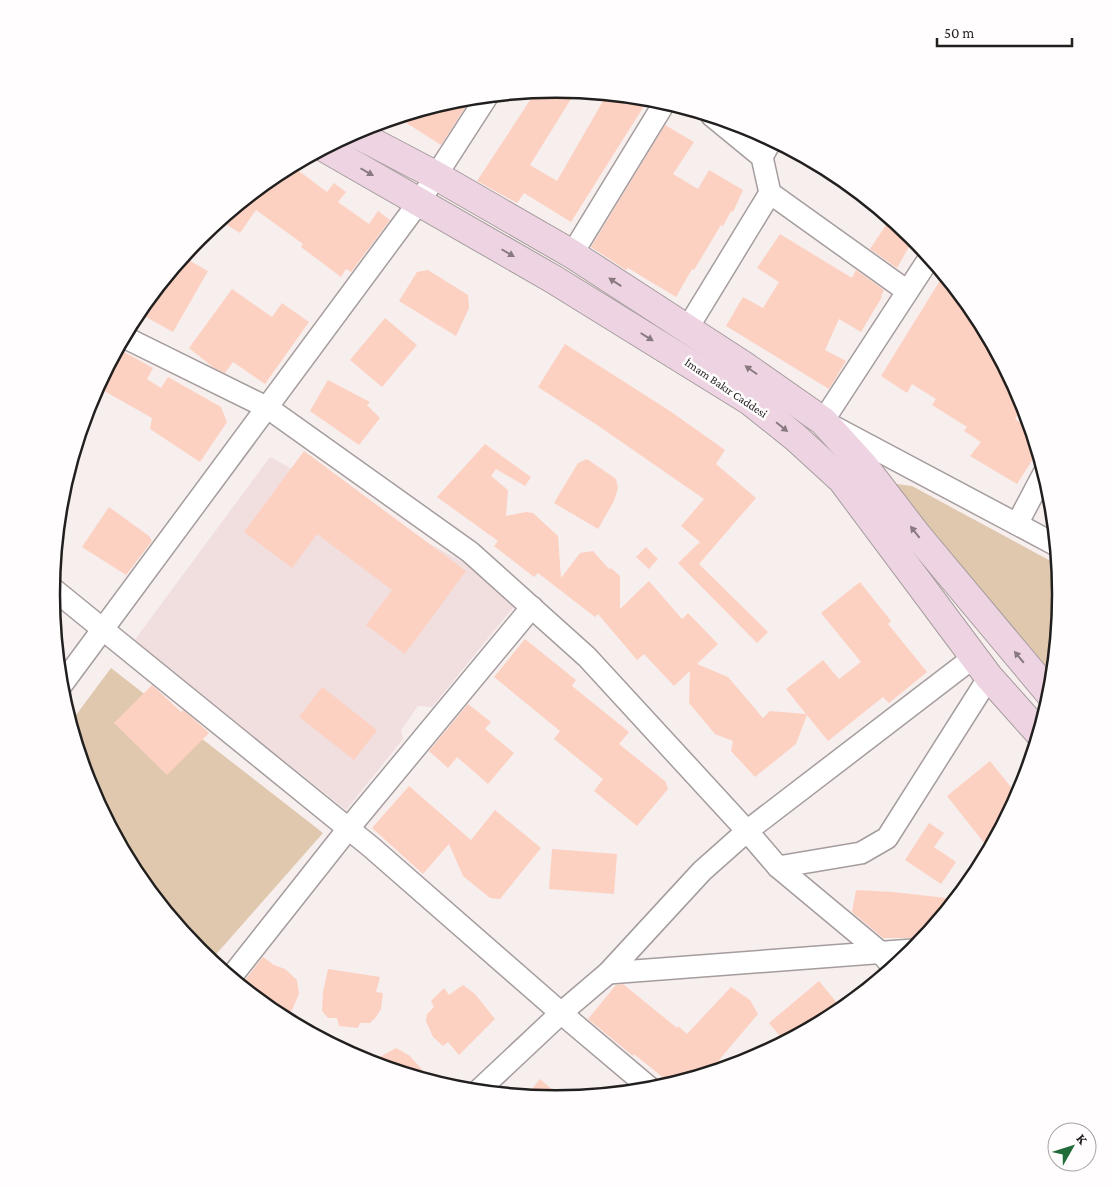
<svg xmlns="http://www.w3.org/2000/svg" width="1112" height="1187" font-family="'Crimson Pro',serif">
	<rect width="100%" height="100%" fill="#f7eeee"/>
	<polygon fill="#f1dedf" points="270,457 485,574 516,604 432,707 418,706 401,730 403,739 346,810 134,641"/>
	<g fill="#e0c8af">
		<polygon points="889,483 912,486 1058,565 1061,594 1051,690"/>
		<polygon points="111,668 323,833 211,960 199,950 136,874 90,786 70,723"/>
	</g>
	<g fill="#fdd1c1">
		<polygon points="556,89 576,91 530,165 557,181 607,94 649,98 571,222 524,193 517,203 477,181 536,91"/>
		<polygon points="472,97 441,145 397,117 458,98"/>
		<polygon points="665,125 694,142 673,174 698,189 709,170 743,190 733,212 731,211 723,226 721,225 694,270 692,269 676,297 628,268 626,270 591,247"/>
		<polygon points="291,165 327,192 334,183 346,192 338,202 369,224 378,211 390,220 351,272 346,269 341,277 301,247 303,244 256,210 240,233 219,220 276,174"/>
		<polygon points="888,222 914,238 897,268 870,249"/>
		<polygon points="780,234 852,278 856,270 884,290 881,296 882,297 861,332 839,319 825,350 846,361 829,389 726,326 743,297 763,308 779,282 757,268"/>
		<polygon points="183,257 208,271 173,332 137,312"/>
		<polygon points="428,270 468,295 469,308 456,336 399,301 417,272"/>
		<polygon points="944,274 976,313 1022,401 1024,405 1015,419 1031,429 1038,451 1017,484 970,456 981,442 964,431 967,427 932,405 936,399 912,384 907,393 881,376"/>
		<polygon points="232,289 272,317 282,303 309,322 265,384 233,362 225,373 214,368 189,348"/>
		<polygon points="385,318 417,345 382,387 350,360"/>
		<polygon points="565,344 670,411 725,450 716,464 756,498 699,564 768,632 757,643 678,563 700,542 681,526 704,499 597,425 538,387"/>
		<polygon points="117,348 153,368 147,379 161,388 168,377 221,407 227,422 200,462 150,429 152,418 97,387"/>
		<polygon points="328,380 370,402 367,405 380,418 359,445 310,411"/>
		<polygon points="485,444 531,477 525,486 496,469 491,476 508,490 506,516 526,512 533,513 558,536 561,578 580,553 593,551 609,569 611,568 620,576 620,609 649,581 682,619 688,613 718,644 697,664 728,677 763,718 770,711 806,714 786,689 823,660 839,679 861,662 821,613 860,582 891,621 888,624 927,672 889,703 883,697 828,741 807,715 796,744 755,777 731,751 733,741 715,734 689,703 690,671 674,686 644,654 637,660 598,614 595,617 538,573 534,577 494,546 498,541 437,497"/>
		<polygon points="304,451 466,571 405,654 366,625 392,590 317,534 292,568 244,532"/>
		<polygon points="587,459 616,479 618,488 614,501 598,529 554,503 578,463"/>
		<polygon points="109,507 149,536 152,541 126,575 82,547"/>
		<polygon points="646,547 658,559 649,569 636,557"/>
		<polygon points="525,639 576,680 572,686 629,732 619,744 666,782 668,789 637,826 594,791 603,779 554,739 560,731 494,677"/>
		<polygon points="152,685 181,712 183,710 197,722 209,733 167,775 114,723"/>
		<polygon points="322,687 377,730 354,760 299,717"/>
		<polygon points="468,704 491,722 485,729 514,753 488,784 457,757 448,768 429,751"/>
		<polygon points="990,761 1018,796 989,849 947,796"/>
		<polygon points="409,786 471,840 495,810 541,848 500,899 490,898 463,876 449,844 423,874 372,828"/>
		<polygon points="929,823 944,833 934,847 956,862 941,884 905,860"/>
		<polygon points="552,849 617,854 614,894 549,889"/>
		<polygon points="856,890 893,892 955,899 923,938 883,938 852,912"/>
		<polygon points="263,957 274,965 285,969 297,980 299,994 292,1010 285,1018 275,1013 241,985"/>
		<polygon points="328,969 380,977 376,992 383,993 381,1009 376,1017 370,1023 360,1023 358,1028 339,1026 337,1018 328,1018 322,1011 323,992"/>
		<polygon points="819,981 842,1009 836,1013 784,1041 769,1023"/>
		<polygon points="623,984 677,1028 678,1026 687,1034 731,987 750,1000 758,1014 719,1060 728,1066 671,1084 634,1054 633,1056 588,1019 616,985"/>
		<polygon points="463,985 475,994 495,1019 459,1055 448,1042 443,1046 433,1037 426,1021 427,1014 434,1007 431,1001 444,988 449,995"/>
		<polygon points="396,1048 410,1056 432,1081 371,1062"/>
		<polygon points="540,1079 562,1098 527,1095"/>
	</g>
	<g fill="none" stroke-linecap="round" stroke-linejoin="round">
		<defs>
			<g id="minor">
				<polyline points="712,116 762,157 770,193 907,291"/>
				<polyline points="762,157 772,139"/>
				<polyline points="572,254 665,102"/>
				<polyline points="930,257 823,421 1056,545"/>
				<polyline points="687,329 770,193"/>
				<polyline points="124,337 268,408 470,552 587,657 747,831 778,867 880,952 893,967"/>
				<polyline points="1017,524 1044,473"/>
				<polyline points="52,588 371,847 561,1013 651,1089"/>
				<polyline points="60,687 419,202 488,95"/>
				<polyline points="778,867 861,853 887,838 989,677"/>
				<polyline points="608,973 913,950"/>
				<polyline points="231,977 348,829 532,607"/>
				<polyline points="478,1091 561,1013 608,973 702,871 747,831 974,657"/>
			</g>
			<g id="secondary">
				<polyline points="353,132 435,175 572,254 743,365 823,421 864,466 917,535 1050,694"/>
				<polyline points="325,148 553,279 750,401 795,437 842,480 989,677 1039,733"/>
			</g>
		</defs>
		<use href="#minor" stroke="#a59c9d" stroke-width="24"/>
		<use href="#secondary" stroke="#a59c9d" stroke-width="30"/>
		<use href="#minor" stroke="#fff" stroke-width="21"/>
		<use href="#secondary" stroke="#eed4e2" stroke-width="28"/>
	</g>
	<defs><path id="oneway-solid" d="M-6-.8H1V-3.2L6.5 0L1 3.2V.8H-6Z" transform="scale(1.25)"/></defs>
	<g fill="#887a80">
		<use href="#oneway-solid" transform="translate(367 172) rotate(30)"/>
		<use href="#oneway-solid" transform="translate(508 253) rotate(30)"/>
		<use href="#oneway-solid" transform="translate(615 282) rotate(-147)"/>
		<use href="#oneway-solid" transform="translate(647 337) rotate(32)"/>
		<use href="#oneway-solid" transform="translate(751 370) rotate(-145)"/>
		<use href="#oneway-solid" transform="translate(782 427) rotate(39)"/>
		<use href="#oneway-solid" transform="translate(915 532) rotate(-128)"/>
		<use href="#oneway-solid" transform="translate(1019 657) rotate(-130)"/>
	</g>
	<g text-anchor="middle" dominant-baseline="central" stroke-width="5" stroke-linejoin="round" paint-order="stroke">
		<g font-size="12" fill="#221f1f" stroke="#fffdfd">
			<text transform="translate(726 388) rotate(34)">İmam Bakır Caddesi</text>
		</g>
	</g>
	<path d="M0 0H1112V1187H0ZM60 594a496 496 0 1 1 992 0a496 496 0 1 1-992 0Z" fill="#fffdfd" fill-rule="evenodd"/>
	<path fill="none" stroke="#221f1f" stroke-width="2.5" d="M60 594a496 496 0 1 1 992 0a496 496 0 1 1-992 0Z"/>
	<g transform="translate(1072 1147) rotate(51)"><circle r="24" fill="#fffdfd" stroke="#a7a4a4"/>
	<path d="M0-4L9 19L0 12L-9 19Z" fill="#226c3a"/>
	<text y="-8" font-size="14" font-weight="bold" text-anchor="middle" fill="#221f1f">K</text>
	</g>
	<path d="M937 38v8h135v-8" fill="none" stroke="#221f1f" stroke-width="2.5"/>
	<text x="944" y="38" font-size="15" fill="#221f1f" stroke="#fffdfd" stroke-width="4" paint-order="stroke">50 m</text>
</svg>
